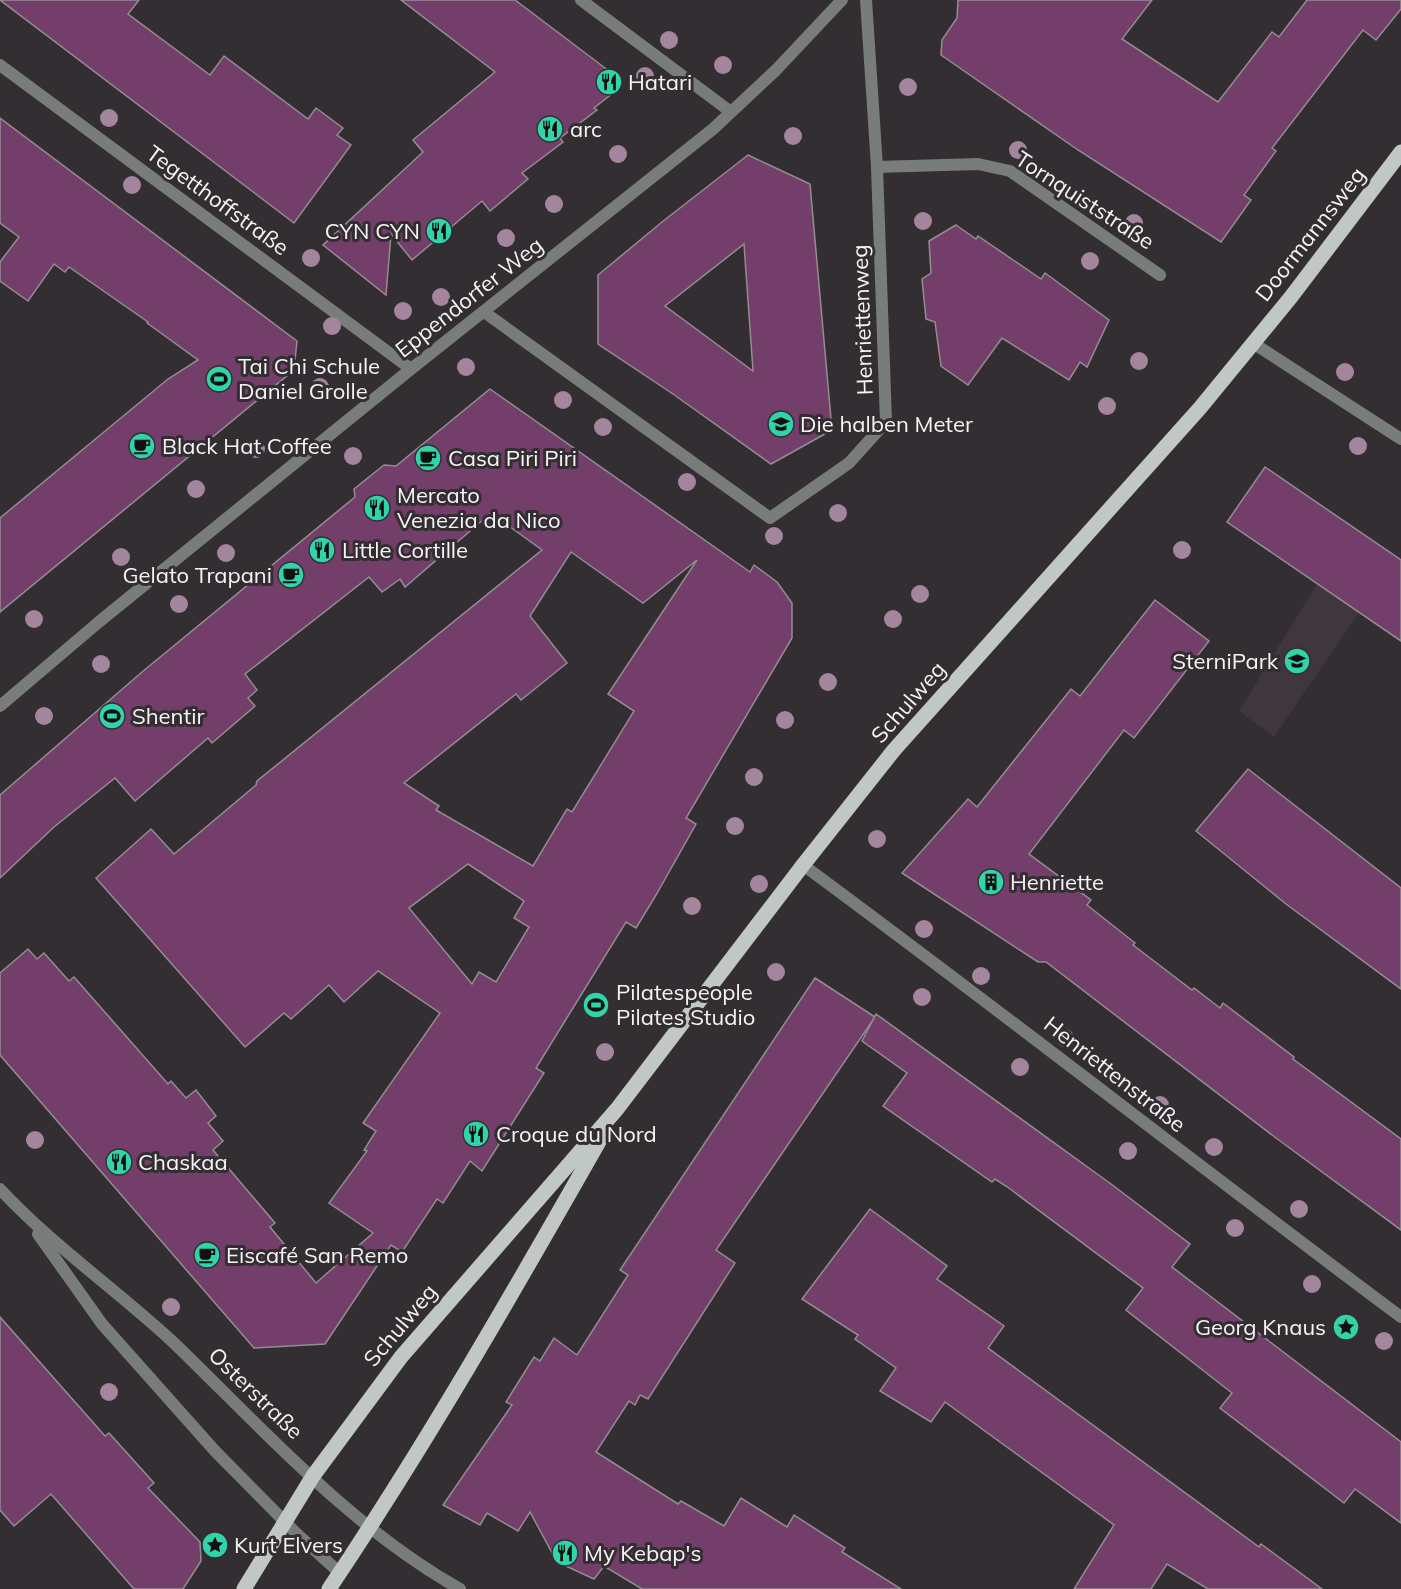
<svg xmlns="http://www.w3.org/2000/svg" width="1401" height="1589" font-family="Mulish,sans-serif">
	<rect width="100%" height="100%" fill="#332e32"/>
	<polygon fill="#40363e" points="1355,528 1397,557 1274,737 1239,711 1317,584"/>
	<g fill="#733e6a" stroke="#938d92" stroke-width="1.5" fill-rule="evenodd">
		<polygon points="0,0 139,0 128,14 210,75 224,56 308,119 316,108 343,128 337,135 351,145 294,223"/>
		<polygon points="401,0 515,0 613,74 613,93 594,108 597,110 560,138 563,142 522,173 528,179 490,211 482,201 412,260 391,234 386,295 323,245 423,152 413,140 495,72"/>
		<polygon points="958,0 1152,0 1122,39 1218,102 1272,32 1279,37 1307,0 1401,0 1401,9 1376,40 1363,30 1272,148 1276,151 1244,195 1251,200 1221,242 1078,150 941,55 942,40 957,18"/>
		<polygon points="0,118 297,341 294,370 0,612 0,518 168,379 198,360 147,323 148,322 69,267 65,272 54,264 28,301 0,281 0,262 19,237 0,223"/>
		<path d="M748 155 810 184 832 430 771 464 673 394 598 344V275L662 222ZM744 244 753 371 665 306Z"/>
		<polygon points="956,225 976,239 978,236 1041,279 1045,273 1109,320 1087,367 1080,362 1069,380 1002,338 968,385 941,366 935,322 926,319 922,279 931,273 929,241"/>
		<path d="M490 389 750 572 754 565 777 582 792 603V638L686 818 696 824 656 895 636 928 626 922 536 1068 544 1073 482 1171 470 1161 443 1203 437 1199 402 1252 391 1245 325 1344 254 1348 0 1055V973L28 949 37 959 44 953 69 981 74 977 168 1084 171 1081 186 1098 196 1090 216 1116 208 1123 223 1141 213 1150 275 1223 270 1227 316 1283 373 1233 329 1203 367 1151 364 1150 376 1131 363 1123 440 1013 378 971 344 1002 329 985 291 1019 284 1013 245 1047 96 878 151 829 174 854 256 785 257 781 542 550 491 513 405 587 400 579 382 592 369 577 245 674 257 690 248 698 255 706 212 743 208 738 135 801 115 778 54 827 0 878V795L142 672 355 497 354 489 384 465 396 466ZM571 552 643 603 697 560 608 694 634 711 572 812 567 809 533 866 436 810 439 806 404 783 516 694 521 700 567 663 530 616ZM468 864 524 901 514 918 529 927 496 982 479 972 472 984 409 908Z"/>
		<polygon points="1265,467 1401,560 1401,641 1227,522"/>
		<polygon points="1155,600 1209,641 1134,738 1124,730 1029,854 1091,900 1087,905 1135,943 1133,945 1192,990 1194,988 1220,1008 1223,1003 1294,1057 1293,1059 1401,1139 1401,1230 1276,1138 1046,962 1038,962 902,873 968,799 977,807 1071,689 1080,696"/>
		<polygon points="1248,769 1401,888 1401,989 1286,904 1196,831"/>
		<polygon points="815,978 875,1017 716,1250 735,1263 648,1399 640,1395 635,1405 629,1401 596,1452 678,1504 681,1501 724,1526 741,1498 787,1527 794,1515 845,1548 842,1552 901,1589 642,1589 604,1566 594,1579 557,1562 530,1512 518,1531 487,1513 480,1525 443,1505 512,1405 506,1402 534,1357 540,1361 554,1338 577,1355 628,1275 620,1270"/>
		<polygon points="876,1014 1111,1184 1190,1244 1172,1267 1401,1442 1401,1523 1355,1489 1344,1503 1220,1408 1232,1393 1126,1310 1143,1288 1006,1186 995,1179 992,1182 883,1106 907,1073 862,1041"/>
		<polygon points="870,1209 947,1266 937,1279 1004,1326 988,1348 1259,1547 1261,1544 1322,1589 1208,1589 1167,1564 1151,1589 1074,1589 1114,1525 945,1402 931,1422 880,1391 896,1368 855,1339 858,1335 802,1299"/>
		<polygon points="0,1317 105,1436 109,1433 154,1483 148,1488 200,1542 201,1561 183,1589 134,1589 51,1494 14,1526 0,1510"/>
	</g>
	<g fill="none" stroke-linecap="round" stroke-linejoin="round">
		<g stroke="#787c7a" stroke-width="12">
			<polyline points="581,0 731,112"/>
			<polyline points="0,65 411,369"/>
			<polyline points="877,167 978,164 1010,171 1160,275"/>
			<polyline points="484,312 770,518 849,463 886,422 877,167 866,0"/>
			<polyline points="1253,343 1401,439"/>
			<polyline points="0,706 100,621 411,369 713,129 776,70 842,0"/>
			<path d="M803 865C1004 1013 1201 1168 1401 1317"/>
		</g>
		<g stroke="#787c7a" stroke-width="12">
			<path d="M0 1189C53 1246 117 1290 174 1343 263 1429 351 1528 460 1589"/>
			<polyline points="38,1234 102,1324 215,1451 298,1535 340,1573"/>
		</g>
		<g stroke="#c0c7c4" stroke-width="15">
			<polyline points="244,1589 313,1476 401,1357 617,1109 803,865 894,750 1200,408 1291,297 1401,152"/>
			<path d="M329 1589C427 1443 514 1291 601 1138"/>
		</g>
	</g>
	<g fill="#a3859d">
		<circle cx="669" cy="40" r="9"/>
		<circle cx="723" cy="65" r="9"/>
		<circle cx="645" cy="76" r="9"/>
		<circle cx="908" cy="87" r="9"/>
		<circle cx="109" cy="118" r="9"/>
		<circle cx="793" cy="136" r="9"/>
		<circle cx="1018" cy="150" r="9"/>
		<circle cx="618" cy="154" r="9"/>
		<circle cx="132" cy="185" r="9"/>
		<circle cx="554" cy="204" r="9"/>
		<circle cx="923" cy="221" r="9"/>
		<circle cx="1134" cy="223" r="9"/>
		<circle cx="506" cy="238" r="9"/>
		<circle cx="311" cy="258" r="9"/>
		<circle cx="1090" cy="261" r="9"/>
		<circle cx="441" cy="297" r="9"/>
		<circle cx="403" cy="311" r="9"/>
		<circle cx="332" cy="326" r="9"/>
		<circle cx="1139" cy="361" r="9"/>
		<circle cx="466" cy="367" r="9"/>
		<circle cx="1345" cy="372" r="9"/>
		<circle cx="320" cy="387" r="9"/>
		<circle cx="563" cy="400" r="9"/>
		<circle cx="1107" cy="406" r="9"/>
		<circle cx="603" cy="427" r="9"/>
		<circle cx="1358" cy="446" r="9"/>
		<circle cx="256" cy="449" r="9"/>
		<circle cx="353" cy="456" r="9"/>
		<circle cx="687" cy="482" r="9"/>
		<circle cx="196" cy="489" r="9"/>
		<circle cx="838" cy="513" r="9"/>
		<circle cx="774" cy="536" r="9"/>
		<circle cx="1182" cy="550" r="9"/>
		<circle cx="226" cy="553" r="9"/>
		<circle cx="121" cy="557" r="9"/>
		<circle cx="920" cy="594" r="9"/>
		<circle cx="179" cy="604" r="9"/>
		<circle cx="34" cy="619" r="9"/>
		<circle cx="893" cy="619" r="9"/>
		<circle cx="101" cy="664" r="9"/>
		<circle cx="828" cy="682" r="9"/>
		<circle cx="44" cy="716" r="9"/>
		<circle cx="785" cy="720" r="9"/>
		<circle cx="754" cy="777" r="9"/>
		<circle cx="735" cy="826" r="9"/>
		<circle cx="877" cy="839" r="9"/>
		<circle cx="759" cy="884" r="9"/>
		<circle cx="692" cy="906" r="9"/>
		<circle cx="924" cy="929" r="9"/>
		<circle cx="776" cy="972" r="9"/>
		<circle cx="981" cy="976" r="9"/>
		<circle cx="922" cy="997" r="9"/>
		<circle cx="1065" cy="1038" r="9"/>
		<circle cx="605" cy="1052" r="9"/>
		<circle cx="1020" cy="1067" r="9"/>
		<circle cx="1160" cy="1105" r="9"/>
		<circle cx="35" cy="1140" r="9"/>
		<circle cx="1214" cy="1147" r="9"/>
		<circle cx="1128" cy="1151" r="9"/>
		<circle cx="1299" cy="1209" r="9"/>
		<circle cx="1235" cy="1228" r="9"/>
		<circle cx="1312" cy="1284" r="9"/>
		<circle cx="171" cy="1307" r="9"/>
		<circle cx="1384" cy="1341" r="9"/>
		<circle cx="109" cy="1392" r="9"/>
	</g>
	<defs>
		<symbol id="restaurant-disc" viewBox="-11 -11 22 22"><circle r="9.5" fill="#31d4a9" stroke="#332e32"/><path d="M-5-6h1v4h1v-4h1v4h1v-4h1v5L-1.5 .5V6h-2V.5L-5-1ZM5-6V6H3V1.5H1.5Q1.5-4 5-6Z" fill="#111"/></symbol>
		<symbol id="stadium-disc" viewBox="-11 -11 22 22"><circle r="9.5" fill="#31d4a9" stroke="#332e32"/><path d="M0-5a6.5 5 0 1 0 0 10a6.5 5 0 1 0 0-10ZM-3.5-1.8h7v3.6h-7Z" fill="#111"/></symbol>
		<symbol id="school-disc" viewBox="-11 -11 22 22"><circle r="9.5" fill="#31d4a9" stroke="#332e32"/><path d="M0-5L7-2L0 1L-7-2ZM-4 1L0 2.5L4 1V4Q0 6-4 4Z" fill="#111"/></symbol>
		<symbol id="cafe-disc" viewBox="-11 -11 22 22"><circle r="9.5" fill="#31d4a9" stroke="#332e32"/><path d="M-5.5-4.5H6V0H3Q3 3.5 0 3.5H-2.5Q-5.5 3.5-5.5 0ZM3-3.2v2h1.7v-2ZM-6 4.5H4V6H-6Z" fill="#111"/></symbol>
		<symbol id="building-disc" viewBox="-11 -11 22 22"><circle r="9.5" fill="#31d4a9" stroke="#332e32"/><path d="M-4-6H4V6H1V3H-1V6H-4ZM-2.5-4.3h1.7v1.8h-1.7ZM.8-4.3h1.7v1.8H.8ZM-2.5-1h1.7V.8h-1.7ZM.8-1h1.7V.8H.8Z" fill="#111"/></symbol>
		<symbol id="sight-disc" viewBox="-11 -11 22 22"><circle r="9.5" fill="#31d4a9" stroke="#332e32"/><path d="M0-6L1.8-2.2L6-1.7L2.9 1.2L3.7 5.4L0 3.3L-3.7 5.4L-2.9 1.2L-6-1.7L-1.8-2.2Z" fill="#111"/></symbol>
	</defs>
	<g fill-rule="evenodd">
		<use href="#restaurant-disc" x="594" y="67" width="30" height="30"/>
		<use href="#restaurant-disc" x="535" y="114" width="30" height="30"/>
		<use href="#restaurant-disc" x="424" y="216" width="30" height="30"/>
		<use href="#stadium-disc" x="204" y="364" width="30" height="30"/>
		<use href="#school-disc" x="766" y="409" width="30" height="30"/>
		<use href="#cafe-disc" x="127" y="431" width="30" height="30"/>
		<use href="#cafe-disc" x="413" y="443" width="30" height="30"/>
		<use href="#restaurant-disc" x="362" y="493" width="30" height="30"/>
		<use href="#restaurant-disc" x="307" y="535" width="30" height="30"/>
		<use href="#cafe-disc" x="276" y="560" width="30" height="30"/>
		<use href="#school-disc" x="1282" y="646" width="30" height="30"/>
		<use href="#stadium-disc" x="97" y="701" width="30" height="30"/>
		<use href="#building-disc" x="976" y="867" width="30" height="30"/>
		<use href="#stadium-disc" x="581" y="990" width="30" height="30"/>
		<use href="#restaurant-disc" x="461" y="1119" width="30" height="30"/>
		<use href="#restaurant-disc" x="104" y="1147" width="30" height="30"/>
		<use href="#cafe-disc" x="192" y="1240" width="30" height="30"/>
		<use href="#sight-disc" x="1331" y="1312" width="30" height="30"/>
		<use href="#sight-disc" x="200" y="1530" width="30" height="30"/>
		<use href="#restaurant-disc" x="550" y="1538" width="30" height="30"/>
	</g>
	<g text-anchor="middle" dominant-baseline="central" stroke-width="6" stroke-linejoin="round" paint-order="stroke">
		<g font-size="22" fill="#f7f4f6" stroke="#332e32" text-anchor="start">
			<text x="628" y="82">Hatari</text>
			<text x="570" y="129">arc</text>
			<text x="420" y="231" text-anchor="end">CYN CYN</text>
			<text x="238" y="366">Tai Chi Schule<tspan x="238" dy="25">Daniel Grolle</tspan></text>
			<text x="800" y="424">Die halben Meter</text>
			<text x="162" y="446">Black Hat Coffee</text>
			<text x="448" y="458">Casa Piri Piri</text>
			<text x="397" y="495">Mercato<tspan x="397" dy="25">Venezia da Nico</tspan></text>
			<text x="342" y="550">Little Cortille</text>
			<text x="272" y="575" text-anchor="end">Gelato Trapani</text>
			<text x="1278" y="661" text-anchor="end">SterniPark</text>
			<text x="132" y="716">Shentir</text>
			<text x="1010" y="882">Henriette</text>
			<text x="616" y="992">Pilatespeople<tspan x="616" dy="25">Pilates Studio</tspan></text>
			<text x="496" y="1134">Croque du Nord</text>
			<text x="138" y="1162">Chaskaa</text>
			<text x="226" y="1255">Eiscafé San Remo</text>
			<text x="1326" y="1327" text-anchor="end">Georg Knaus</text>
			<text x="234" y="1545">Kurt Elvers</text>
			<text x="584" y="1553">My Kebap's</text>
		</g>
		<g font-size="22" fill="#f7f4f6" stroke="#332e32">
			<text transform="translate(218 200) rotate(36)">Tegetthoffstraße</text>
			<text transform="translate(1085 200) rotate(33)">Tornquiststraße</text>
			<text transform="translate(1310 234) rotate(-52)">Doormannsweg</text>
			<text transform="translate(469 297) rotate(-38)">Eppendorfer Weg</text>
			<text transform="translate(862 320) rotate(-92)">Henriettenweg</text>
			<text transform="translate(908 702) rotate(-49)">Schulweg</text>
			<text transform="translate(1115 1074) rotate(38)">Henriettenstraße</text>
			<text transform="translate(400 1325) rotate(-50)">Schulweg</text>
			<text transform="translate(256 1393) rotate(44)">Osterstraße</text>
		</g>
	</g>
</svg>
